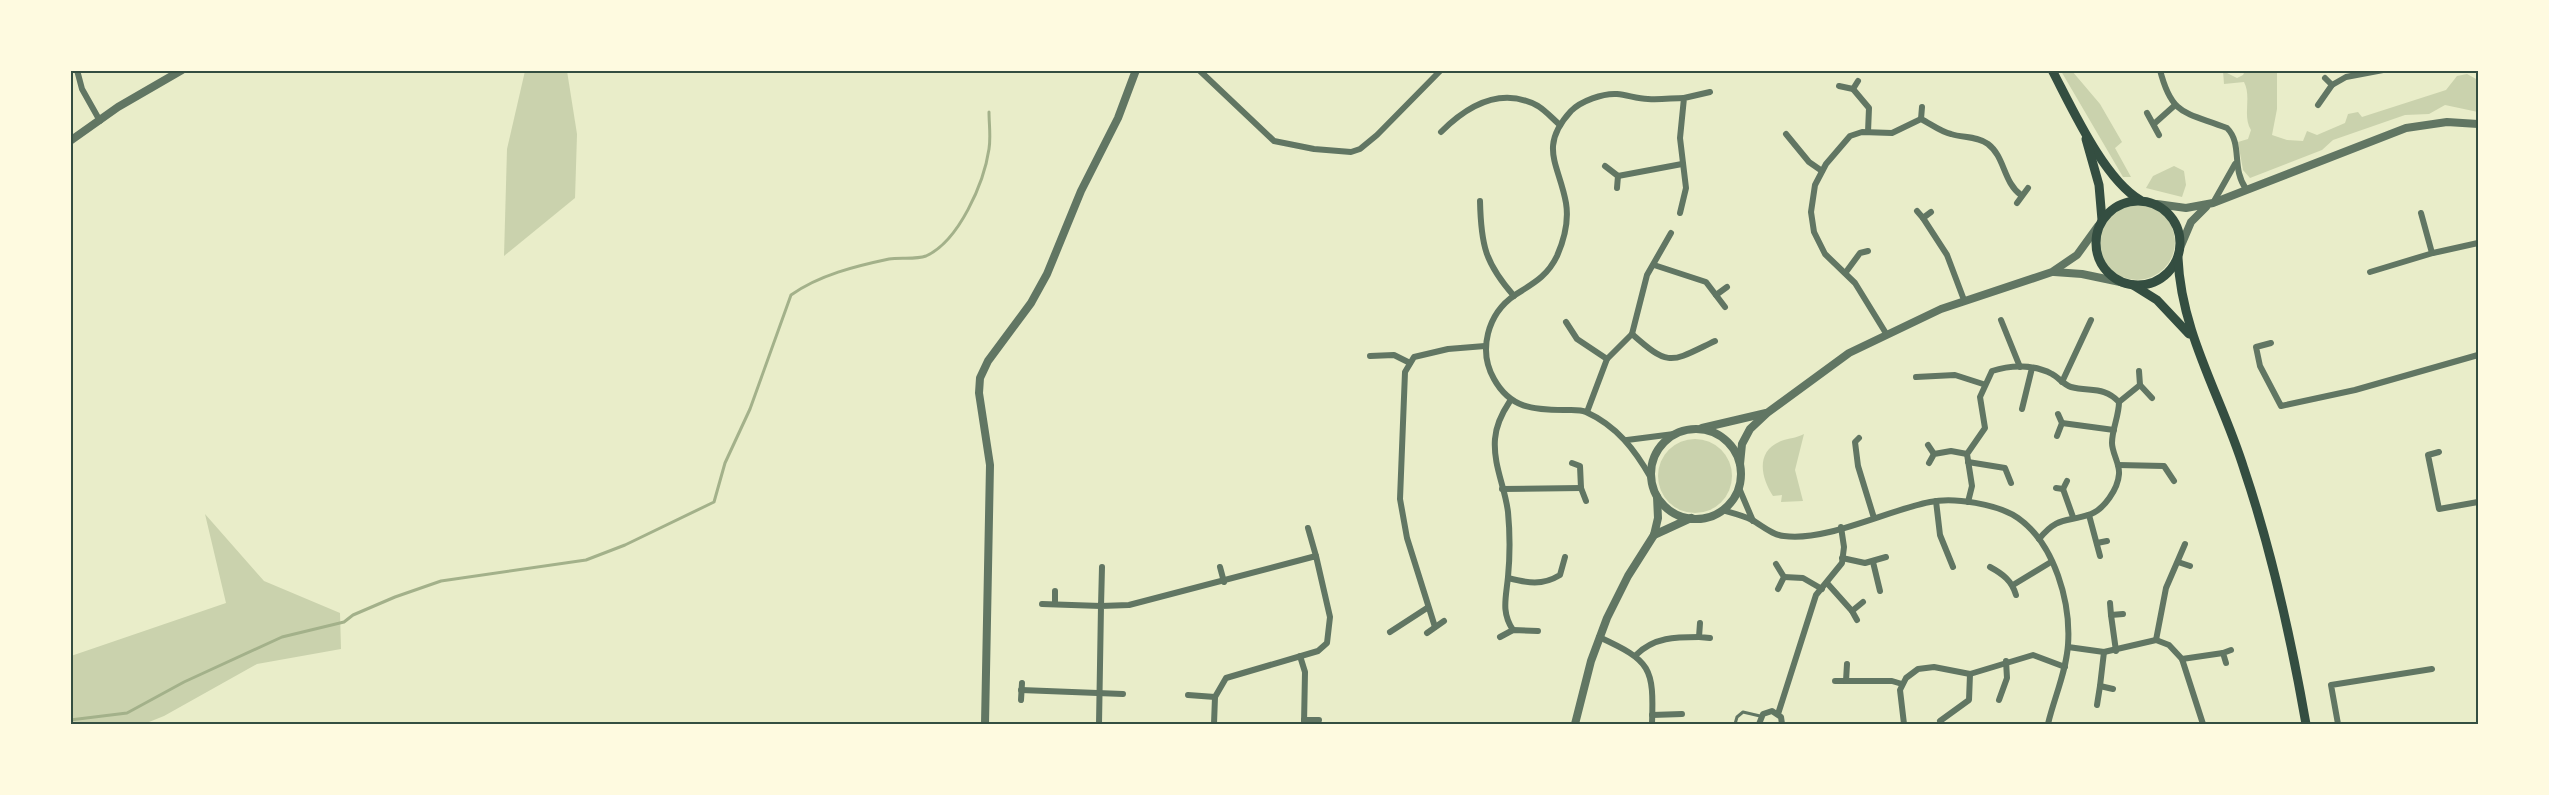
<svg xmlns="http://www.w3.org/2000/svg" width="2549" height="795" font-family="Jost,sans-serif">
	<rect width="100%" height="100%" fill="#e9edc9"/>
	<g fill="#cad2ad">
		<polygon points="525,71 567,71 577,134 575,198 504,256 507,149"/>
		<polygon points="2061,71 2072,71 2100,104 2122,142 2115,148 2131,177 2123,177"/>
		<path d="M2223 71 2237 78 2243 75 2245 71H2277V109L2272 135 2287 140 2303 141 2307 131 2317 135 2345 123 2348 114 2358 112 2362 117 2446 90 2457 76 2467 74 2478 80V112L2445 105 2429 114 2405 115 2333 140 2322 150 2250 178 2243 170 2238 142 2248 139 2251 130C2242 116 2252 97 2244 82L2224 84Z"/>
		<polygon points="2174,166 2184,171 2186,185 2182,197 2146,188 2153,176"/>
		<circle cx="2137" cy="242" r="38"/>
		<path d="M1804 434 1795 470 1803 501 1781 502 1782 495 1773 496C1761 478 1755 451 1781 441 1789 438 1797 438 1804 434Z"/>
		<circle cx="1695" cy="476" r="37"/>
		<polygon points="205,514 264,581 340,613 341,649 257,664 164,716 144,724 71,724 71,656 226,603"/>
	</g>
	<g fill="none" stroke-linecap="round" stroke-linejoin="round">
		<path stroke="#a3b18a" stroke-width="3" d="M70 720 127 713 184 682 282 637 344 622 353 615 395 597 441 581 586 560 625 545 714 502 725 463 750 409 791 295C819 275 856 266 889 259 900 257 915 260 926 256 959 241 984 183 989 149 991 137 989 124 989 112"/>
		<polyline stroke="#617663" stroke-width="3" points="1735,724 1737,717 1743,712 1760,716"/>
		<g stroke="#617663" stroke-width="6">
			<polyline points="77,70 82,89 100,121"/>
			<polyline points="1199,70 1274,141 1314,149 1351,152 1360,149 1377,135 1441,70"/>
			<path d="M2160 70C2172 117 2186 112 2227 128 2243 144 2231 168 2246 189"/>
			<polyline points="2332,85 2346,77 2383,70"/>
			<polyline points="1839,86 1853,89 1858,81"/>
			<polyline points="1853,89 1869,108 1868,132"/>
			<polyline points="2318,105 2332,85 2325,78"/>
			<polyline points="2147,113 2159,135"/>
			<polyline points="1921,119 1922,107"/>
			<polyline points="2155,123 2174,106"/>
			<path d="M1441 132C1467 106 1501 86 1538 106 1546 111 1553 119 1560 125"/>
			<polyline points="1786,134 1809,162 1822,171"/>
			<polyline points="1605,166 1618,176 1617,188"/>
			<polyline points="1618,176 1682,164"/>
			<path d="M1480 201C1481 245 1485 263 1514 296"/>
			<polyline points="2017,203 2028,188"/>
			<polyline points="2213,203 2235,164"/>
			<polyline points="1917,211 1923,218 1931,212"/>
			<polyline points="1680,213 1686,188 1680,138 1684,98 1710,92"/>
			<polyline points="2421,213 2432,253"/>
			<polyline points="1923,218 1947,255 1964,300"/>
			<polyline points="1654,265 1706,282 1725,307"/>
			<polyline points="1846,272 1860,253 1868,251"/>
			<polyline points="2370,272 2433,253 2478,243"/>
			<polyline points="1716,295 1727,287"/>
			<polyline points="2001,320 2020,367"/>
			<polyline points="1566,322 1577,339 1607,359"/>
			<path d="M1632 334C1670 368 1671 362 1715 341"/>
			<path d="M1887 335 1855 283 1825 254 1814 232 1811 212 1815 185 1826 164 1850 136 1862 132 1892 133 1921 119C1931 124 1941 132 1951 134 1963 138 1977 136 1988 144 2005 157 2003 182 2021 195"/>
			<polyline points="2271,343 2256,347 2260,366 2281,406 2355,390 2478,355"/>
			<polyline points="1370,356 1394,355 1410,363"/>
			<polyline points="2139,371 2140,385 2152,398"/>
			<polyline points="1916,377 1955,375 1983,384"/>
			<polyline points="2062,382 2091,320"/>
			<path d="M1510 401C1502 413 1496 425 1495 439 1493 465 1505 487 1508 512 1510 533 1510 556 1508 577 1506 598 1501 612 1513 630"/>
			<polyline points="2119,402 2140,385"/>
			<polyline points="2022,409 2032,368"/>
			<polyline points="1587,412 1607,359 1632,334 1647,275 1671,233"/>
			<polyline points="2062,423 2114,430"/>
			<polyline points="2057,436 2062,423 2058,414"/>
			<polyline points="1859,438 1855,442 1858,466 1874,518"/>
			<polyline points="1627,440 1674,434"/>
			<polyline points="1928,445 1934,454"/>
			<polyline points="2439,452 2428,455 2439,509 2478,502"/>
			<polyline points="1968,462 2005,468 2011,483"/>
			<polyline points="1572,463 1580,466 1581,488 1586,501"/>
			<polyline points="1929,463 1934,454 1951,451 1967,454"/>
			<polyline points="2118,465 2164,466 2174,481"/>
			<path d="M1651 478C1635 450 1617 426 1586 412 1580 409 1570 410 1564 410 1533 410 1510 408 1494 379 1478 351 1487 314 1515 295 1532 284 1547 277 1557 256 1564 240 1569 221 1566 203 1559 164 1538 147 1571 111 1581 101 1603 93 1617 94 1628 95 1637 99 1648 99 1660 100 1673 98 1684 98"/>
			<polyline points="1739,488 1753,521"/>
			<polyline points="2056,488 2063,489 2067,481"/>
			<polyline points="1502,489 1581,488"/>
			<polyline points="2063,489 2073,517"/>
			<polyline points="1936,501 1940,535 1953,567"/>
			<path d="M1968 502 1972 486 1967 454 1985 428 1980 397 1992 371C2010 365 2034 364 2052 374 2058 377 2064 385 2071 387 2090 392 2104 386 2119 402 2119 416 2112 429 2112 443 2112 453 2120 464 2119 474 2118 489 2104 509 2091 514 2066 523 2059 515 2039 539"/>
			<path d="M1722 510C1732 513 1742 515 1752 520 1763 526 1772 535 1784 536 1826 542 1888 510 1930 502 1954 497 1998 504 2018 518 2055 544 2071 603 2068 645 2066 673 2054 698 2048 724"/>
			<polyline points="2089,515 2100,556"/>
			<polyline points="1308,528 1316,556"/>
			<polyline points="2097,543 2107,541"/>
			<polyline points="1842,558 1865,563 1886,557"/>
			<polyline points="1873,562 1880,591"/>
			<polyline points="2178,562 2190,566"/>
			<polyline points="1776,564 1784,577 1778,589"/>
			<polyline points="1220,567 1224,582"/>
			<path d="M1990 567C2003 574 2012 581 2016 595"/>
			<polyline points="1784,577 1803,578 1822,589"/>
			<path d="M1508 578C1528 583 1542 586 1560 575L1565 557"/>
			<polyline points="1827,583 1852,611"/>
			<polyline points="2013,585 2051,562"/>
			<polyline points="2110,603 2111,615"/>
			<polyline points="1042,604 1101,606 1102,567"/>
			<polyline points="1055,604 1055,591"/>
			<polyline points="1857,620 1852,611 1863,602"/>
			<polyline points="1700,623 1699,637 1710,638"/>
			<polyline points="1435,627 1407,538 1400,499 1405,372 1414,357 1448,349 1485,346"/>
			<polyline points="1390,632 1427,608"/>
			<polyline points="1427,633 1444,621"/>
			<polyline points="1500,637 1513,630 1538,631"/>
			<path d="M1599 637C1651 661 1654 667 1652 724"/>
			<polyline points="2156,640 2166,588 2185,544"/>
			<polyline points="2068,647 2104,652 2156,640 2169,645 2182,659 2203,724"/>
			<polyline points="2116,651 2111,615 2123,614"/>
			<path d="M1636 655C1654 637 1676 637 1699 637"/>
			<polyline points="1300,656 1305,672 1304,724"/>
			<polyline points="2182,659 2223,653"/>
			<polyline points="2226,663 2223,653 2231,650"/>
			<polyline points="1835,681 1846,681 1847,664"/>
			<polyline points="1846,681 1892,681 1902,684"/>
			<polyline points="2100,686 2104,652"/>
			<polyline points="1021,690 1123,694"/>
			<polyline points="1188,695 1215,697"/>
			<polyline points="1021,700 1022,683"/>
			<polyline points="1999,700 2007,678 2006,661"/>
			<polyline points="2097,705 2100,686 2113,689"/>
			<polyline points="1778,714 1816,595 1842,563 1844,547 1841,527"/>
			<polyline points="1652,715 1682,714"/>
			<polyline points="1304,720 1319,720"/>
			<polyline points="1940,721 1969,700 1970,674"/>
			<polyline points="1099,724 1101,606 1129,605 1316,556 1330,617 1327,643 1318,651 1226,678 1215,697 1214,724"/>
			<polyline points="1759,724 1763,714 1772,711 1781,717 1782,724"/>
			<polyline points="1904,724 1900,690 1906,678 1918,669 1934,667 1970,674 2033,655 2065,667"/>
			<polyline points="2338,724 2331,685 2432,669"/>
		</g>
		<g stroke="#617663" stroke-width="8">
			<polyline points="70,141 118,107 182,70"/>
			<polyline points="2157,204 2186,208 2213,203 2406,128 2447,122 2478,124"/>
			<polyline points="2180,248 2191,222 2206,207"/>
			<polyline points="2054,272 2082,274 2125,283"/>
			<polyline points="1702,428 1766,413"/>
			<circle cx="1696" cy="474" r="45"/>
			<polyline points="1740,464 1742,444 1750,429 1767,413 1849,353 1941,309 2052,272 2077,255 2098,226"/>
			<polyline points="1654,535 1691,518"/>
			<polyline points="985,724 990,465 979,393 980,378 988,361 1031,303 1047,274 1081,191 1118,118 1136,70"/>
			<polyline points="1575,724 1591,661 1607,618 1628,576 1654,535 1658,518 1657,497"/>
		</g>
		<g stroke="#344e41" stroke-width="9">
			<path d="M2052 70C2072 108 2104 179 2140 200"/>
			<polyline points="2086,139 2099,185 2102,220"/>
			<circle cx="2138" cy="243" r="42"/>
			<path d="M2178 258C2181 333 2222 398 2244 469 2272 552 2291 638 2306 724"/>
			<polyline points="2133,285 2157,300 2189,334"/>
		</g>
	</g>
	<rect width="2549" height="795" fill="none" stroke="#fefae0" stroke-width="144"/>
	<rect x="72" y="72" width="2405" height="651" fill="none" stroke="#344e41" stroke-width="2"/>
</svg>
